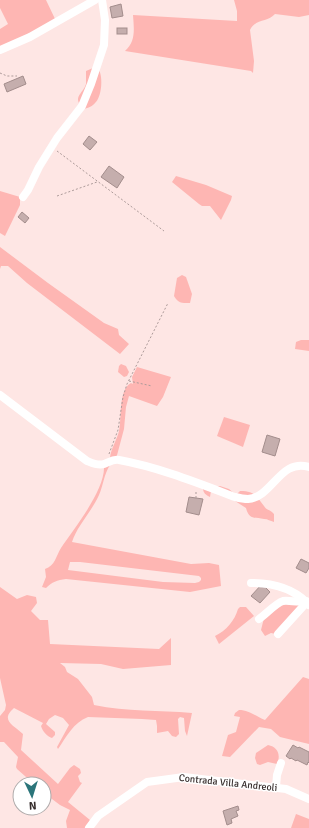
<svg xmlns="http://www.w3.org/2000/svg" width="309" height="828" font-family="Signika,sans-serif">
	<rect width="100%" height="100%" fill="#fee6e4"/>
	<g fill="#feb6b3" fill-rule="evenodd">
		<polygon points="0,0 46,0 56,21 0,48 0,29 8,24 0,8"/>
		<path d="M234 0H309V15L299 17 275 14C268 22 255 19 250 30L254 61 253 73 251 71 125 51C136 41 134 29 133 15L237 21V11Z"/>
		<path d="M93 68 99 70C103 77 102 97 95 103 93 106 88 108 84 109 71 97 83 94 86 84 86 80 86 75 86 71Z"/>
		<polygon points="176,176 206,185 232,196 231,200 221,220 210,206 202,206 199,204 172,182"/>
		<polygon points="0,191 20,197 20,205 5,236 0,233"/>
		<polygon points="0,247 48,283 104,323 118,329 119,335 129,344 120,354 27,283 8,266 1,266 0,269"/>
		<path d="M182 275 186 277 192 294 190 303C181 303 178 303 174 296L177 278Z"/>
		<polygon points="301,340 309,340 309,351 295,349 296,342"/>
		<polygon points="121,364 126,366 129,372 127,376 124,377 118,372 119,366"/>
		<path d="M137 367 171 377 163 397 157 406 129 396 126 407 124 429 116 459 110 458C111 448 117 440 119 431 122 419 118 390 131 383L133 384 132 377Z"/>
		<polygon points="224,417 250,425 243,447 217,436"/>
		<path d="M110 465C104 474 103 486 99 495 92 511 77 526 72 542L191 564 209 563 219 565 221 586 190 592 66 579C57 580 52 582 46 588L42 587 46 577 45 569C55 566 56 556 61 548 74 529 105 490 104 467ZM70 562H80L199 576 201 578V580L199 582 195 583 163 582 68 570Z"/>
		<path d="M220 486 229 489 236 495 240 491C255 491 256 496 264 506 266 510 271 510 274 514V522C270 521 268 519 264 519 255 517 249 520 246 508L235 501V498L211 491 210 497C206 495 203 493 203 488Z"/>
		<path d="M0 587 17 599 27 595 36 597 37 603 31 611 40 620H48L50 644 159 649 171 638V665L123 669 101 664 60 663 65 667 67 672 78 679 92 697 94 705C127 712 159 710 192 713L187 736 185 731 184 718 180 717 178 719 179 734 176 737 172 736 168 731 157 733V726L156 720 142 719 88 717C73 723 67 736 58 749L57 747 69 725 63 718 55 715 49 719 46 724 55 732V735L52 738C47 736 43 732 41 726L43 723 14 708C0 720 13 725 23 734L21 750 58 784 70 768 74 765 80 769 81 773 78 776 80 782 82 783 68 802 90 820 86 828H67L66 821 70 810 60 805 44 793V784H34L17 769 16 767 18 757 4 742H0V716L5 710 6 705 0 678Z"/>
		<polygon points="283,603 301,605 276,634 271,633 265,636 261,630 264,618"/>
		<path d="M240 607H246L254 616 219 644 215 636C226 631 235 620 238 609Z"/>
		<path d="M303 677 309 679V744L280 737 271 729 259 727 230 757 222 756 228 735 236 732 240 717 234 716 235 713 239 710C249 710 255 716 265 720Z"/>
		<path d="M268 745C278 747 281 755 277 764L268 762 260 765 257 764 255 758 256 753Z"/>
		<polygon points="296,814 309,819 309,828 291,828"/>
	</g>
	<g fill="#c5aead" stroke="#a38d8c">
		<polygon points="121,4 123,16 112,18 110,7"/>
		<rect x="117" y="28" width="10" height="6"/>
		<polygon points="23,76 26,84 7,92 4,84"/>
		<polygon points="89,136 97,142 90,150 83,144"/>
		<polygon points="109,166 124,177 117,188 101,177"/>
		<polygon points="22,212 29,218 25,223 18,217"/>
		<polygon points="267,435 280,439 275,456 262,452"/>
		<polygon points="189,497 203,499 199,515 186,512"/>
		<polygon points="301,559 309,563 309,568 306,573 296,568"/>
		<polygon points="262,584 270,592 260,603 251,596"/>
		<polygon points="293,745 298,748 299,747 309,752 309,763 308,762 307,765 297,760 296,761 291,758 290,759 286,756"/>
		<polygon points="238,806 239,810 236,811 238,816 231,819 232,823 227,825 223,811"/>
	</g>
	<g fill="none" stroke-linecap="round" stroke-linejoin="round">
		<g stroke="#ad9b9a" stroke-width="1" stroke-dasharray="2 2" stroke-linecap="butt">
			<polyline points="0,73 7,76 17,76"/>
			<polyline points="57,151 164,231"/>
			<polyline points="57,196 97,182"/>
			<polyline points="129,381 152,386"/>
			<polyline points="109,454 118,430 123,397 127,384 168,303"/>
			<polyline points="196,498 196,490"/>
		</g>
		<g stroke="#fff" stroke-width="8">
			<polyline points="0,50 30,37 95,0"/>
			<polyline points="23,197 28,190 39,167 57,138 82,106 91,84 104,45 105,20 102,0"/>
			<path d="M0 395 87 461C92 463 98 466 104 464 110 462 112 459 119 460 158 467 198 483 235 497 239 498 244 499 248 499 273 497 280 458 309 467"/>
			<path d="M251 583C273 583 294 588 309 605"/>
			<path d="M259 619C265 615 276 603 283 601 290 600 298 603 306 601"/>
			<polyline points="278,634 307,602"/>
			<polyline points="276,787 277,775 281,763"/>
			<polyline points="89,828 98,816 147,782 184,777 286,789 309,799"/>
		</g>
	</g>
	<g text-anchor="middle" dominant-baseline="central" stroke-width="3" stroke-linejoin="round" paint-order="stroke">
		<g font-size="10" fill="#362d2c" stroke="#fff">
			<text transform="translate(228 783) rotate(6)">Contrada Villa Andreoli</text>
		</g>
	</g>
	<g transform="translate(32 796) rotate(176)"><circle r="19" fill="#ffffff" stroke="#afabab"/>
	<path d="M0-3L7 15L0 10L-7 15Z" fill="#2b757a"/>
	<text y="-6" font-size="11" font-weight="bold" text-anchor="middle" fill="#362d2c">N</text>
	</g>
</svg>
